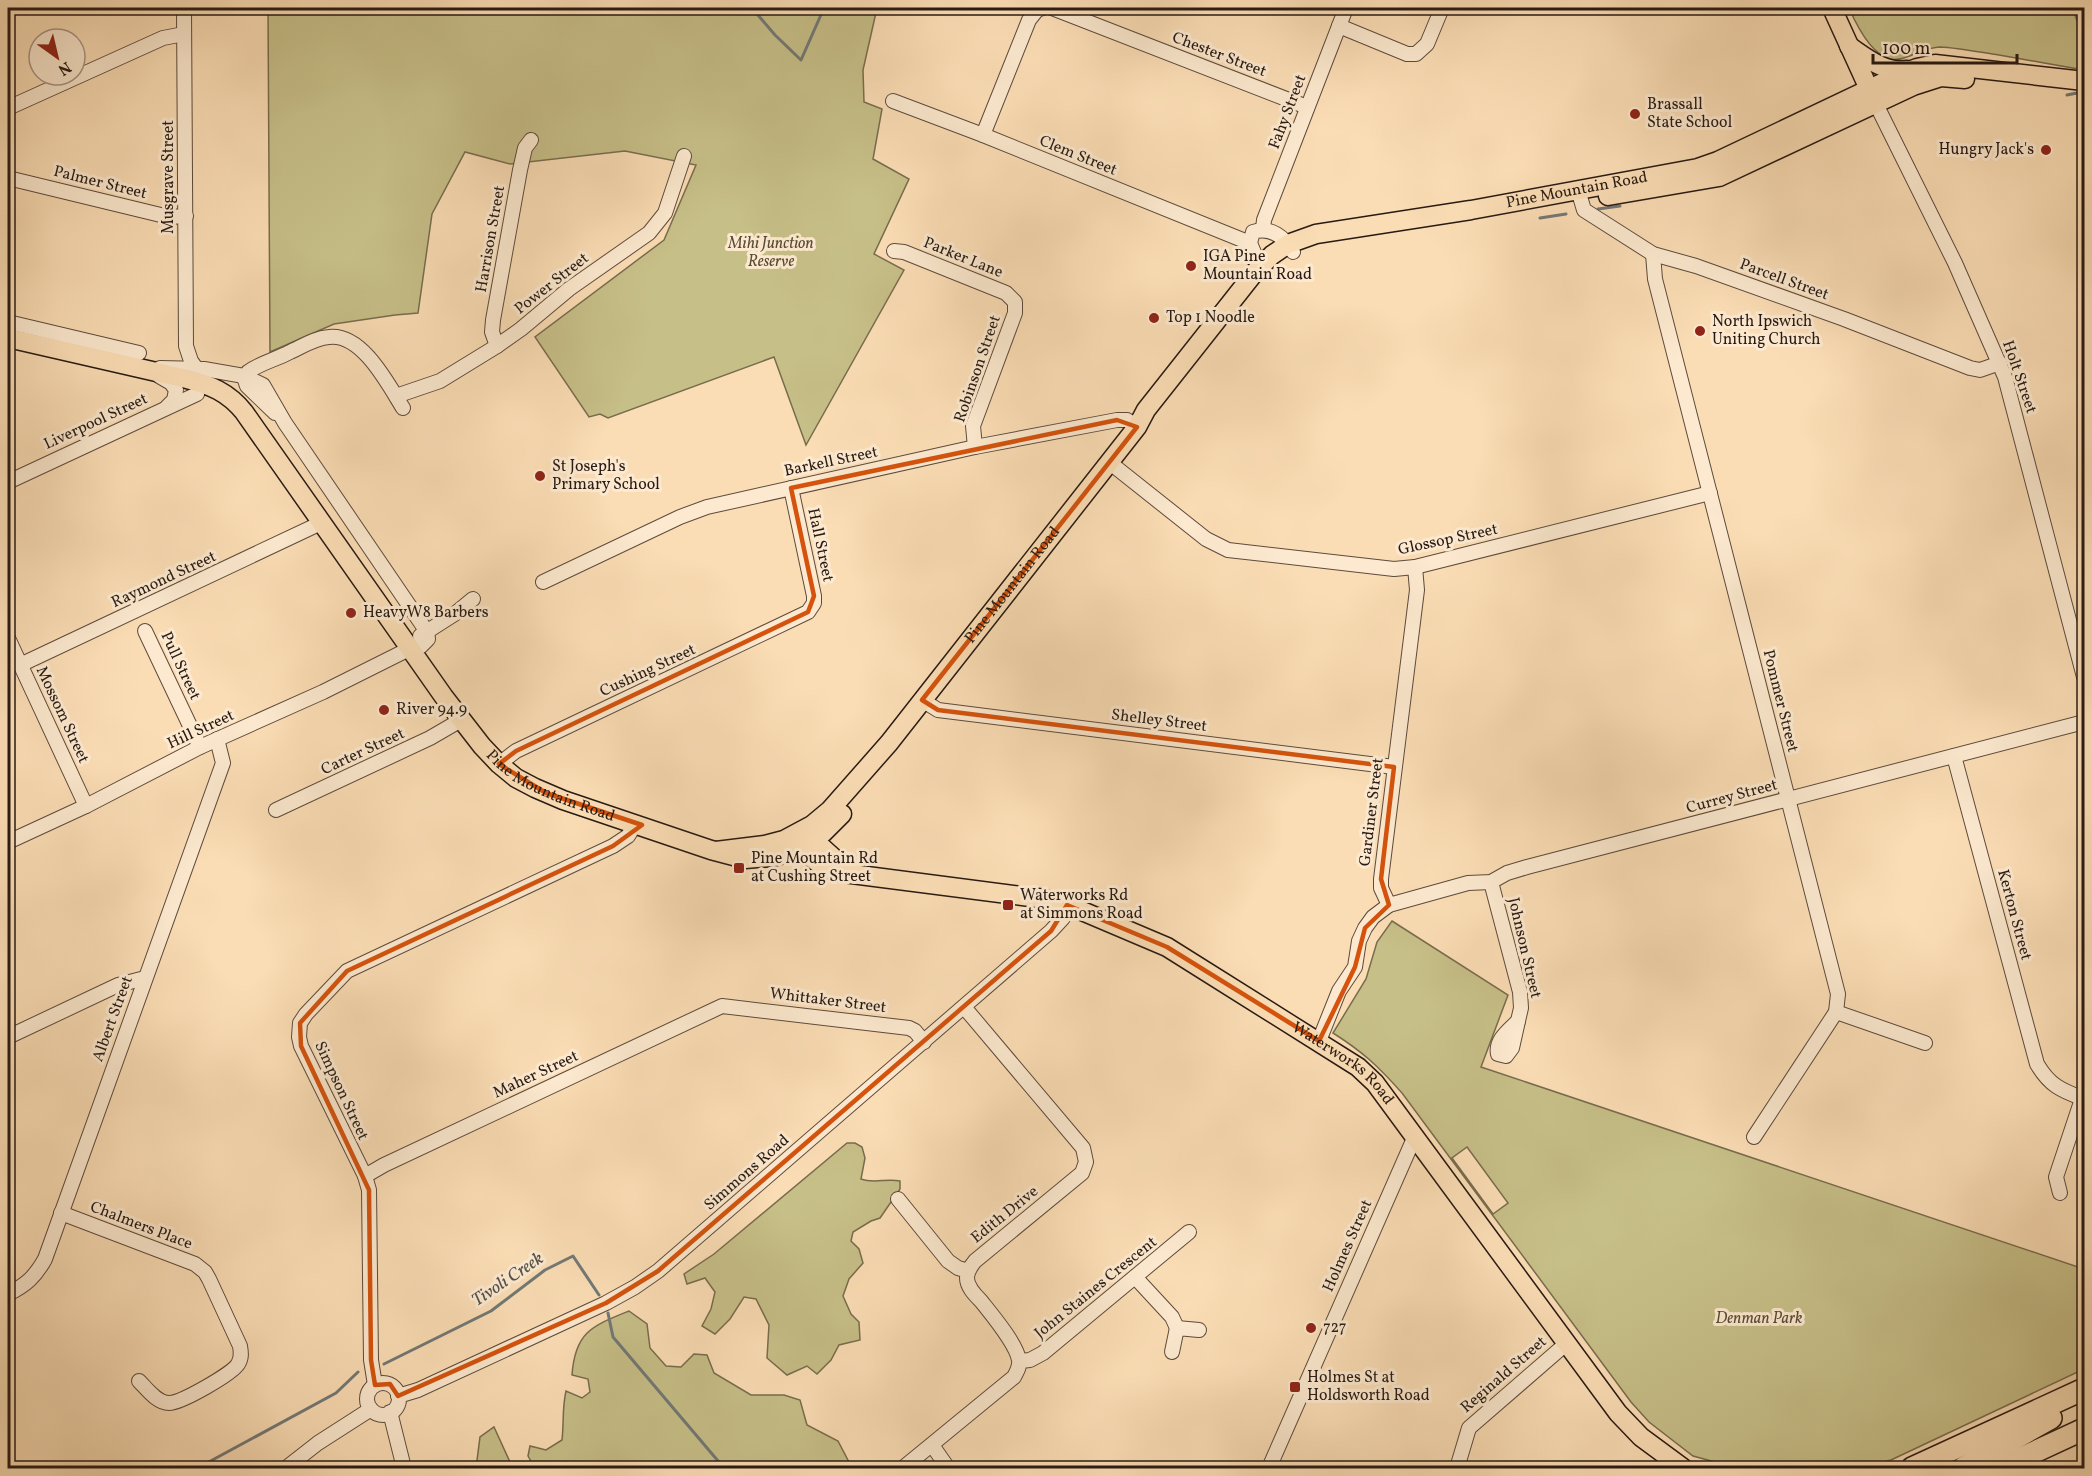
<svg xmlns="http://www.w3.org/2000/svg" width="2092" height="1476" font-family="Vollkorn,serif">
	<rect width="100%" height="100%" fill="#fbddb5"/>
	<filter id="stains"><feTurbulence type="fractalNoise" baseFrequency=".00333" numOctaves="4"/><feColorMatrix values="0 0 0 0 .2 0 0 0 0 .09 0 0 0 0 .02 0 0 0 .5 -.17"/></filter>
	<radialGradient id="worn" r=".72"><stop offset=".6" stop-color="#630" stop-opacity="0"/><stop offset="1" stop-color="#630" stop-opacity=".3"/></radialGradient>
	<g fill="#c7bf88" stroke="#786c4e" stroke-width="1.5" fill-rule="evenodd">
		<polygon points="268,8 877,8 863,70 864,102 882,109 873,159 909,179 874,254 904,270 806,445 774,357 608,418 600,414 589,417 535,337 664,240 696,165 625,151 510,164 465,152 432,214 418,313 395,315 334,324 270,352"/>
		<path d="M1849 8H2084V70C2056 65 2027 60 1999 55 1979 52 1959 48 1940 47 1923 47 1905 62 1891 59 1871 55 1856 24 1849 8Z"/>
		<path d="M1392 921 1508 995 1481 1067 2084 1269V1369L1891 1460 1861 1468H1737L1693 1456 1649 1422 1631 1402 1402 1093C1378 1066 1363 1052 1333 1033L1366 979 1377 942ZM1467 1147 1508 1203 1493 1214 1452 1158Z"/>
		<path d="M847 1143H855L862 1147 865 1158 861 1179C874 1184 887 1178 900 1181V1189L880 1218 871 1221 853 1232 851 1241 859 1249 863 1263 849 1279 843 1296 851 1314 859 1322 860 1340 839 1345 831 1360 817 1374 807 1366 787 1375 767 1358 769 1325 756 1299 744 1297 730 1319 715 1334 702 1326 711 1309 715 1292 705 1278 687 1284 684 1274 714 1254Z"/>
		<path d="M629 1311 647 1324 650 1348 666 1366 681 1367 694 1354 707 1355 714 1373 751 1395H784L800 1400 807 1425 838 1441 849 1462 854 1468H528L533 1465 528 1456 530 1446 546 1450 562 1440C564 1423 562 1408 566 1391L582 1398 590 1392 588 1379 572 1375C575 1332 592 1326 629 1311Z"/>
		<polygon points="494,1427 510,1462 516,1468 476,1468 480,1437"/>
	</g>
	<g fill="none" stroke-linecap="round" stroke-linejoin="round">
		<g stroke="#727977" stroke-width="3">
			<polyline points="752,8 775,35 801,60 824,8"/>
			<polyline points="2073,8 2084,38"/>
			<polyline points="2067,95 2082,92"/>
			<polyline points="1598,209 1620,206"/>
			<polyline points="1540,218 1566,214"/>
			<polyline points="608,1313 613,1337 724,1468"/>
			<polyline points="384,1364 491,1311 545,1270 573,1256 599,1295"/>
			<polyline points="191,1468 205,1464 336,1393 358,1372"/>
		</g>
		<defs>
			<g id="minor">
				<polyline points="184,8 186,346 191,361 196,368"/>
				<polyline points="1052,8 1307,107"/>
				<polyline points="8,10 12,8"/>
				<polyline points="1339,26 1407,54 1416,54 1427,44 1442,8"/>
				<polyline points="893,101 983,135 1250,243"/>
				<polyline points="1876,104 1955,263 2005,377 2084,677"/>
				<polyline points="8,108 163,38 184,34"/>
				<polyline points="983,135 1029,20 1037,10 1043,8"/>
				<polyline points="8,178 169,217 186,216"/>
				<polyline points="1578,190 1584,210 1653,254 1696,266 1844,319 1970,368 1980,370 2000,363"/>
				<polyline points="1263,229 1264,220 1346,8"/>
				<polyline points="894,251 904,252 1006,293 1015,302 1015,313 973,426 975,447"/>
				<polyline points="1653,254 1655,279 1838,994 1836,1012 1754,1137"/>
				<path d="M1255 272 1258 262 1250 243 1253 232C1271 226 1284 237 1293 252"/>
				<polyline points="8,322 139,353"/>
				<polyline points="497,346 492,332 493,320 520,170 525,148 531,140"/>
				<polyline points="159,376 171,383 176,390 174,400 167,407"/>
				<polyline points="396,396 440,381 497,346 521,329 569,289 649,233 665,213 684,156"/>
				<path d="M275 413 247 386 245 380 248 372C260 363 277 359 290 352 303 346 315 338 329 337 362 333 388 384 403 408"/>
				<polyline points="1109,462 1206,539 1228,550 1394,569 1415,567 1710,493"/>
				<polyline points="8,482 197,394"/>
				<polyline points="543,582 680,517 707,507 975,447 1117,420 1127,420 1137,427"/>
				<polyline points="145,631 200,747"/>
				<polyline points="420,636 456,613 473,599"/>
				<polyline points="8,638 86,806"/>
				<polyline points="20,665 321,523"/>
				<polyline points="922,700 938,710 1394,767"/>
				<path d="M1954 756 2037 1064C2050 1086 2061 1090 2084 1099"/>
				<polyline points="499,764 516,751 808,612 814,603 814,596 791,488"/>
				<polyline points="276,810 430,738 461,720"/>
				<polyline points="8,842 86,806 200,747 323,692 409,649 421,646 428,639 427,632 419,620 285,423 263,385 244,376 204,369 160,368"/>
				<polyline points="1491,882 1520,992 1521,1008 1518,1021"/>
				<polyline points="1389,905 1468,883 1491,882 1507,873 1527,867 2084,722"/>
				<polyline points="1836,1012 1925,1043"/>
				<path d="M1518 1021 1512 1048 1506 1056 1498 1054C1495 1040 1509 1030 1518 1021Z"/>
				<polyline points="8,1037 118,985 145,978"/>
				<polyline points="1319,1041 1339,991 1355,967 1359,941 1365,928 1373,917 1389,905 1381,888 1381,879 1417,590 1415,567"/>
				<polyline points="365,1176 384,1165 722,1006 909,1028 915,1031 924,1042"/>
				<polyline points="2060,1193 2056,1177 2082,1099"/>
				<polyline points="898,1199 948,1261 958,1268 968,1271"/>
				<path d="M61 1213 195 1264 205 1272 209 1279 240 1346C241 1352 242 1358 238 1364 232 1374 181 1403 169 1403 157 1403 147 1389 139 1381"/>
				<polyline points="1135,1277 1172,1317 1177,1328"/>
				<path d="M8 1294C26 1285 35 1277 45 1259L223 763 217 739"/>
				<polyline points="1172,1352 1177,1328 1199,1330"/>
				<polyline points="1020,1361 1030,1360 1043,1353 1189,1232"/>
				<circle cx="383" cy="1399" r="16"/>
				<polyline points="375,1385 371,1360 369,1190 365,1176 301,1046 299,1037 300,1023 306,1014 347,971 613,846 628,836 636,823"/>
				<polyline points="398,1396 418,1390 606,1303 635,1287 658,1271 1051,931 1063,918 1068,905"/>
				<polyline points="390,1412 404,1468"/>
				<polyline points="932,1445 948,1468"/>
				<polyline points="286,1468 318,1443 371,1409"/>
				<path d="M903 1468 1014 1377C1017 1371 1020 1367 1019 1360 1016 1343 992 1315 981 1301 975 1295 967 1287 967 1278 967 1271 971 1266 975 1261L1082 1173 1086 1162 1083 1148 964 1007"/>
				<polyline points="1269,1468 1415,1136"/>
				<polyline points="1457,1468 1469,1428 1567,1343"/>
			</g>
			<g id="major">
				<polyline points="1832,8 1874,100"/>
				<path d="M1849 46C1867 58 1884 73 1907 70"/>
				<polyline points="1608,196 1719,177 1913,86 1941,77 1965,79"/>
				<path id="s1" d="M8 338 187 379C210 385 228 392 244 412L444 697 482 746 499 764 516 778 535 788 563 800 711 850 745 859 772 857 798 850 824 832 842 814"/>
				<polyline points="806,833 836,860 852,871"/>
				<path id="s2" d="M800 837C803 854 820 867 836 872L1045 899 1068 905 1167 947 1358 1067 1375 1083 1618 1413 1641 1437 1683 1468"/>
				<path id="s3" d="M716 851 765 845 784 840 812 825 830 810 889 743 1137 427 1146 410 1255 272 1272 255 1288 244 1316 234 1471 210 1698 168 1718 161 1899 75 1917 68 1935 64 2084 81"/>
			</g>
			<g id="highway">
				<polyline points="1912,1468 2084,1389"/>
				<polyline points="1963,1468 2051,1418"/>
				<polyline points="2000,1468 2084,1429"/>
			</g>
		</defs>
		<use href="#minor" stroke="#5d4b3c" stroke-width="16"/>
		<use href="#major" stroke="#281a13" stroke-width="21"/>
		<use href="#highway" stroke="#281a13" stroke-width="24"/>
		<use href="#minor" stroke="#fce9cf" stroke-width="14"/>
		<use href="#major" stroke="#fbddb5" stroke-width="18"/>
		<use href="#highway" stroke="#fbddb5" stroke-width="21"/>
	</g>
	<path fill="none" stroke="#d5530d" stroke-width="4.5" stroke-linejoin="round" d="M1117 420 1137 427 922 700 938 710 1394 767 1381 879 1389 905 1365 928 1355 967 1319 1041 1167 947 1067 905 1051 931 658 1271 606 1303 398 1396 390 1384 375 1385 371 1360 369 1190 301 1046 300 1023 347 971 613 846 642 825 546 793 499 764 516 751 808 612 814 596 791 488Z"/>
	<g fill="#8f2418" stroke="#fce9cf" stroke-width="2">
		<circle cx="1635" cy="114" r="6"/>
		<circle cx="2046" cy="150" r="6"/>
		<circle cx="1191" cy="266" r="6"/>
		<circle cx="1154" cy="318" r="6"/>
		<circle cx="1700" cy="331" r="6"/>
		<circle cx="540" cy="476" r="6"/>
		<circle cx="351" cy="613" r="6"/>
		<circle cx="384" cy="710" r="6"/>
		<rect x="733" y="862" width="12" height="12" rx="3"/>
		<rect x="1002" y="899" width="12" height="12" rx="3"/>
		<circle cx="1311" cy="1328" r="6"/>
		<rect x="1289" y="1381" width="12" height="12" rx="3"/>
	</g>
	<g text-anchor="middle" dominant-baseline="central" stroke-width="6" stroke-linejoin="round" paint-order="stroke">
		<g font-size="16" fill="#281a13" stroke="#fce9cf">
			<text transform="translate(1219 55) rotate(21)">Chester Street</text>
			<text transform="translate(1288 112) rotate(-69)">Fahy Street</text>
			<text transform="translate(1078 156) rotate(22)">Clem Street</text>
			<text transform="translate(169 177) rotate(-90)">Musgrave Street</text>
			<text transform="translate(100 183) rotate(14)">Palmer Street</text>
			<text stroke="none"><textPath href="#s3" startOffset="1148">Pine Mountain Road</textPath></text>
			<text transform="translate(491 239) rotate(-80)">Harrison Street</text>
			<text transform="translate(963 258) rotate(22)">Parker Lane</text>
			<text transform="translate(1784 280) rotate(20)">Parcell Street</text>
			<text transform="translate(552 284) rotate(-38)">Power Street</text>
			<text transform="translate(978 369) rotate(-71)">Robinson Street</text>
			<text transform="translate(2019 377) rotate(71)">Holt Street</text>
			<text transform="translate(96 422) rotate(-25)">Liverpool Street</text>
			<text transform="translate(831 462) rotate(-12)">Barkell Street</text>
			<text transform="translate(1448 540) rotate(-12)">Glossop Street</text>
			<text transform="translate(820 545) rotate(78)">Hall Street</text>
			<text transform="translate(164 580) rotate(-25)">Raymond Street</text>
			<text stroke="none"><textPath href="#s3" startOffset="414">Pine Mountain Road</textPath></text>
			<text transform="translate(180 666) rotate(65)">Pull Street</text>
			<text transform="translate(648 671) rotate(-25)">Cushing Street</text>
			<text transform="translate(1780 701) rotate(76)">Pommer Street</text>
			<text transform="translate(62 715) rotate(65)">Mossom Street</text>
			<text transform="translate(1159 721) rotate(7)">Shelley Street</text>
			<text transform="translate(201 730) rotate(-25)">Hill Street</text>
			<text transform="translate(363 752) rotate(-25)">Carter Street</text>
			<text stroke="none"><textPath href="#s1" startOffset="742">Pine Mountain Road</textPath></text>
			<text transform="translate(1732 797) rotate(-15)">Currey Street</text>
			<text transform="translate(1372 812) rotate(-83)">Gardiner Street</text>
			<text transform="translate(2014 915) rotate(75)">Kerton Street</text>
			<text transform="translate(1524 948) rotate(77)">Johnson Street</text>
			<text transform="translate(828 1001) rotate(7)">Whittaker Street</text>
			<text transform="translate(113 1019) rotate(-70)">Albert Street</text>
			<text stroke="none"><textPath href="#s2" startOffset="606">Waterworks Road</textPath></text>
			<text transform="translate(536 1075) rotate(-25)">Maher Street</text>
			<text transform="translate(341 1091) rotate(65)">Simpson Street</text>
			<text transform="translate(747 1173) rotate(-41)">Simmons Road</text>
			<text transform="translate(1005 1215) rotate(-39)">Edith Drive</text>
			<text transform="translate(141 1226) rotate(21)">Chalmers Place</text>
			<text transform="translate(1348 1246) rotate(-66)">Holmes Street</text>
			<text transform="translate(1096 1288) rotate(-39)">John Staines Crescent</text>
			<text transform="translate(1504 1375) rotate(-41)">Reginald Street</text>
		</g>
		<g font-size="16" fill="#281a13" stroke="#fce9cf" text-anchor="start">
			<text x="1647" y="105">Brassall<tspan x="1647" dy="18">State School</tspan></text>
			<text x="2034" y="150" text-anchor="end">Hungry Jack's</text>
			<text x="1203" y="257">IGA Pine<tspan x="1203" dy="18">Mountain Road</tspan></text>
			<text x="1166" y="318">Top 1 Noodle</text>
			<text x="1712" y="322">North Ipswich<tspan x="1712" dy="18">Uniting Church</tspan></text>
			<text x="552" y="467">St Joseph's<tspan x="552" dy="18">Primary School</tspan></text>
			<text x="363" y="613">HeavyW8 Barbers</text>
			<text x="396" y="710">River 94.9</text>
			<text x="751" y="859">Pine Mountain Rd<tspan x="751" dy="18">at Cushing Street</tspan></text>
			<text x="1020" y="896">Waterworks Rd<tspan x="1020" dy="18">at Simmons Road</tspan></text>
			<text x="1323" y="1328">727</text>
			<text x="1307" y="1378">Holmes St at<tspan x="1307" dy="18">Holdsworth Road</tspan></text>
		</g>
		<g font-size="16" font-style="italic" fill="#584c36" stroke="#fce9cf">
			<text x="771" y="244">Mihi Junction<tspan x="771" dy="18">Reserve</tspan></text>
			<text x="1759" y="1319">Denman Park</text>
		</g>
		<g font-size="18" font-style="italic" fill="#53524d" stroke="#fce9cf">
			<text transform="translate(508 1280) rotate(-34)">Tivoli Creek</text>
		</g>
	</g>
	<rect width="2092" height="1476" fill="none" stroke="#fbddb5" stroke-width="30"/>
	<rect x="9" y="9" width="2074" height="1458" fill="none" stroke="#281a13" stroke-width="3"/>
	<rect x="15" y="15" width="2062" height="1446" fill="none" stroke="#281a13" stroke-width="1.5"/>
	<g transform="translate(57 57) rotate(146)"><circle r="28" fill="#fce9cf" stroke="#a79684" stroke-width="1.5"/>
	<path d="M0-4.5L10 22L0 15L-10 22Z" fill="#8f2418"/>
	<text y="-9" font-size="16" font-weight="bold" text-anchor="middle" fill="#281a13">N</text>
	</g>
	<path d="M1873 54v9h144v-9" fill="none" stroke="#281a13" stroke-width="3"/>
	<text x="1882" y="54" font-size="18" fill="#281a13" stroke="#fce9cf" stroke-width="4.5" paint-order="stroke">100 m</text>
	<rect width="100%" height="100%" filter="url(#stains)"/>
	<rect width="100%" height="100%" fill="url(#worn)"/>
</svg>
